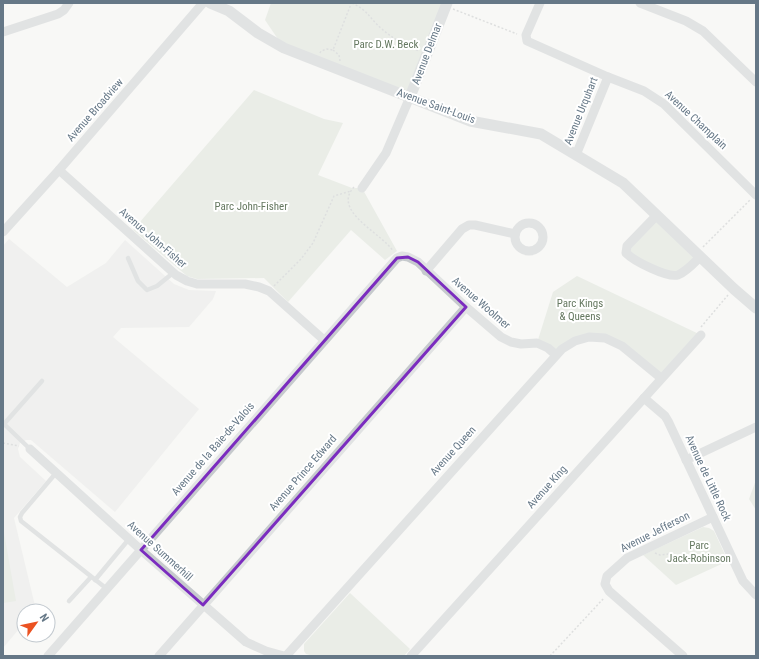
<svg xmlns="http://www.w3.org/2000/svg" width="759" height="659" font-family="'Roboto Condensed',sans-serif">
	<rect width="100%" height="100%" fill="#f8f8f5"/>
	<polygon fill="#e6e7e6" points="9,239 67,287 106,263 125,240 174,284 189,290 216,291 213,299 189,327 121,328 113,337 199,409 115,512 31,440 26,440 20,443 18,449 20,457 46,481 14,518 36,610 35,611 24,611 24,623 3,648 3,246"/>
	<g fill="#d9e0d6">
		<polygon points="271,3 447,3 410,97 284,48 265,20"/>
		<polygon points="254,90 324,119 343,123 318,175 352,188 362,188 397,251 385,260 351,230 288,302 264,278 197,279 187,276 133,230"/>
		<polygon points="657,215 700,257 676,275 632,259 627,246"/>
		<polygon points="577,276 701,335 661,378 622,346 589,337 556,355 537,343 553,292"/>
		<polygon points="756,480 756,510 749,499"/>
		<polygon points="3,527 16,601 3,603"/>
		<polygon points="703,527 709,528 714,531 728,561 676,585 643,555"/>
		<polygon points="350,593 410,649 404,656 314,656 306,654 304,651 304,644"/>
	</g>
	<g fill="none" stroke-linecap="round" stroke-linejoin="round">
		<g stroke="#bfc2c4" stroke-width="1.5" stroke-dasharray="2 2" stroke-linecap="butt">
			<path d="M352 3C369 11 369 18 382 29 393 39 405 45 419 51"/>
			<polyline points="453,9 517,34"/>
			<polyline points="333,50 339,55 340,61"/>
			<polyline points="320,53 321,51 327,49 333,50 351,4"/>
			<path d="M354 187C352 189 350 192 349 195 342 216 383 235 393 251"/>
			<polyline points="703,247 750,200"/>
			<polyline points="274,286 301,259 313,243 334,196 351,191"/>
			<polyline points="701,327 728,295"/>
			<polyline points="3,443 19,446"/>
			<polyline points="655,553 660,555 668,554 675,561 683,563 694,558 708,559 717,555 721,555"/>
			<polyline points="550,656 604,598"/>
		</g>
		<g stroke="#c6cacd" stroke-width="4.5">
			<polyline points="128,258 138,281 147,290 157,286 173,273"/>
			<polyline points="30,449 4,424 42,381"/>
			<polyline points="56,473 22,513 20,517 21,521 107,589"/>
			<polyline points="95,580 129,539"/>
			<polyline points="69,601 91,577"/>
		</g>
		<g stroke="#c6cacd" stroke-width="9">
			<polyline points="540,3 526,35 527,41 608,77 644,91 664,104 756,195"/>
			<polyline points="640,3 686,21 703,31 756,82"/>
			<polyline points="3,32 58,14 64,10 69,3"/>
			<polyline points="576,155 608,77"/>
			<polyline points="59,170 176,275 187,281 197,284 245,284 259,287 269,291 324,340"/>
			<polyline points="362,188 386,153 410,97"/>
			<path d="M657 215 627 246 626 253C634 261 667 278 678 275 687 271 693 264 700 257"/>
			<circle cx="529" cy="237" r="14"/>
			<polyline points="3,232 59,170 203,3"/>
			<polyline points="426,271 462,229 469,225 475,225 515,234"/>
			<polyline points="644,398 665,416 668,421 743,581 756,595"/>
			<polyline points="30,449 141,550 246,642 266,651 284,656"/>
			<polyline points="686,460 756,427"/>
			<polyline points="48,656 397,258 402,256 408,257 418,262 466,307 501,337 511,342 521,344 537,343 548,348 556,355"/>
			<polyline points="159,656 466,307"/>
			<polyline points="286,656 562,349 575,341 589,337 605,338 622,346 661,378"/>
			<polyline points="411,656 701,335"/>
			<polyline points="683,656 609,591 605,584 607,576 627,558 713,517"/>
		</g>
		<g stroke="#c6cacd" stroke-width="11">
			<polyline points="210,3 229,11 258,33 284,48 470,121 541,134 623,183 734,289 756,308"/>
			<polyline points="410,97 447,3"/>
		</g>
	</g>
	<path d="M0 0H759V659H0ZM408 257 418 262 466 307 203 605 141 550 397 258Z" fill="#f8f8f5" fill-opacity=".55" fill-rule="evenodd"/>
	<path fill="none" stroke="#7b2cbf" stroke-width="3" stroke-linejoin="round" d="M408 257 418 262 466 307 203 605 141 550 397 258Z"/>
	<g text-anchor="middle" dominant-baseline="central" stroke-width="4" stroke-linejoin="round" paint-order="stroke">
		<g font-size="11" fill="#667961" stroke="#fff">
			<text x="386" y="44">Parc D.W. Beck</text>
			<text x="251" y="206">Parc John-Fisher</text>
			<text x="580" y="303">Parc Kings<tspan x="580" dy="13">&amp; Queens</tspan></text>
			<text x="699" y="545">Parc<tspan x="699" dy="13">Jack-Robinson</tspan></text>
		</g>
		<g font-size="11" fill="#667887" stroke="#fff">
			<text transform="translate(427 54) rotate(-69)">Avenue Delmar</text>
			<text transform="translate(436 106) rotate(20)">Avenue Saint-Louis</text>
			<text transform="translate(95 110) rotate(-49)">Avenue Broadview</text>
			<text transform="translate(581 111) rotate(-68)">Avenue Urquhart</text>
			<text transform="translate(696 120) rotate(43)">Avenue Champlain</text>
			<text transform="translate(153 238) rotate(41)">Avenue John-Fisher</text>
			<text transform="translate(481 303) rotate(41)">Avenue Woolmer</text>
			<text transform="translate(213 449) rotate(-49)">Avenue de la Baie-de-Valois</text>
			<text transform="translate(453 451) rotate(-48)">Avenue Queen</text>
			<text transform="translate(303 473) rotate(-49)">Avenue Prince Edward</text>
			<text transform="translate(708 478) rotate(65)">Avenue de Little Rock</text>
			<text transform="translate(547 487) rotate(-48)">Avenue King</text>
			<text transform="translate(655 532) rotate(-27)">Avenue Jefferson</text>
			<text transform="translate(160 551) rotate(42)">Avenue Summerhill</text>
		</g>
	</g>
	<rect width="759" height="659" fill="none" stroke="#667887" stroke-width="8"/>
	<g transform="translate(36 623) rotate(57)"><circle r="19" fill="#ffffff" stroke="#c2c9cf"/>
	<path d="M0-3L7 15L0 10L-7 15Z" fill="#eb5222"/>
	<text y="-6" font-size="11" font-weight="bold" text-anchor="middle" fill="#667887">N</text>
	</g>
</svg>
